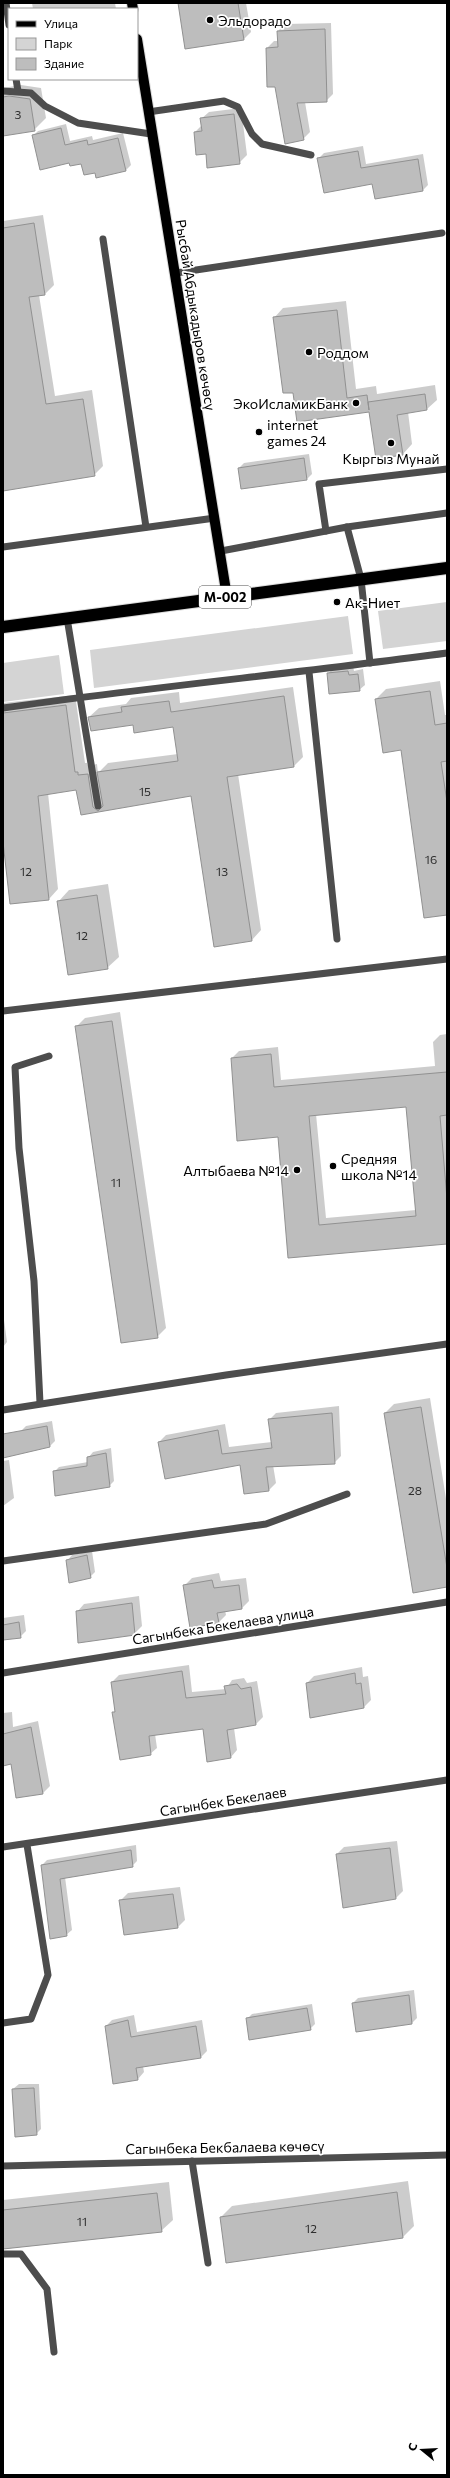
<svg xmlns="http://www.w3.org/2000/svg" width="450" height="2478" font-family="Commissioner,sans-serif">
	<rect width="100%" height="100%" fill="#fff"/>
	<g fill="#d4d4d4">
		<polygon points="447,602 447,641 383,649 378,611"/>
		<polygon points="348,616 353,654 94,688 90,650"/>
		<polygon points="59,655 64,694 3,702 3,663"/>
	</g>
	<g fill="#0003" fill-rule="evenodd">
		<polygon points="32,3 115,3 116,9 33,9"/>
		<polygon points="179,3 246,3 251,32 244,39"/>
		<polygon points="331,23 333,94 326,101 305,102 310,132 303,139 276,86 267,48 274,41 278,41 278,31 285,24"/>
		<polygon points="21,85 41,88 46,118 34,130 3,135 3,88"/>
		<polygon points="241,108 247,155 239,163 206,153 195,132 202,125 201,119 209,112"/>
		<polygon points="66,124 70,141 92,136 93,140 123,133 131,165 126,170 95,172 82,162 70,162 33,136 38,131"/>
		<polygon points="363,146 366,164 423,154 428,185 423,190 373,182 319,158 324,153"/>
		<polygon points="43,215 54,285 45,294 39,295 55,396 92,390 103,466 94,475 3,490 3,221"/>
		<polygon points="346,301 356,389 376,386 377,394 435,385 437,400 427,409 408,412 412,444 403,454 370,410 294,391 274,318 283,308"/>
		<polygon points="309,454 312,474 307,479 239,468 244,463"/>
		<polygon points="353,666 354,671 363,669 365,685 359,690 328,674 333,668"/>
		<polygon points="440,681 445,715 447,715 447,914 401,749 376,699 386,689"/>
		<polygon points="293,687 303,757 294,766 238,774 261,930 252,940 192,795 82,814 77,789 48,793 58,889 49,899 3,833 3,703 75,695 85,763 87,763 88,766 97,764 98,773 108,763 178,754 174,726 134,724 89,717 99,708 126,704 131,698 179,692 180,703"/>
		<polygon points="108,884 119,957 107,968 58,902 69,890"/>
		<polygon points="120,1012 166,1328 157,1337 76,1027 85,1018"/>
		<path d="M447 1034V1243L289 1257 278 1136 232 1058 239 1051 278 1047 281 1080 435 1066 433 1042 440 1035ZM407 1106 416 1210 326 1218 316 1114Z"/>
		<polygon points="3,1312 7,1342 3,1347"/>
		<polygon points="430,1398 447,1505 447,1586 385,1413 394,1404"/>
		<polygon points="339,1406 341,1456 334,1463 273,1465 276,1483 269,1490 245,1493 241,1464 159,1442 166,1435 225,1424 229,1447 272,1442 269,1420 276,1413"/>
		<polygon points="52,1421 55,1441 50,1446 21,1431 26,1426"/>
		<polygon points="111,1448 114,1481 109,1486 54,1472 59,1467 88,1462 88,1458 93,1452"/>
		<polygon points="9,1460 14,1498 3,1506 3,1461"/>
		<polygon points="92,1551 95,1572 90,1577 67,1561 72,1555"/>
		<polygon points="219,1573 221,1581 246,1578 249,1601 242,1608 225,1610 226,1615 219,1622 190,1627 185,1585 192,1578"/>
		<polygon points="139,1596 142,1626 134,1634 77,1612 84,1604"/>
		<polygon points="24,1615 26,1631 20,1637 3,1639 3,1618"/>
		<polygon points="189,1665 192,1692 226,1689 232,1680 244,1678 247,1683 257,1681 263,1717 256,1724 234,1728 237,1750 231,1757 204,1728 155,1734 157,1748 150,1754 113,1713 116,1710 112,1682 119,1675"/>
		<polygon points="362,1667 363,1677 368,1676 371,1700 364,1707 307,1683 314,1676"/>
		<polygon points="12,1712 13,1727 38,1721 50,1786 43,1793 12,1763 3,1765 3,1713"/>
		<polygon points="397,1841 403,1891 396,1898 337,1854 344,1847"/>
		<polygon points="136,1845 137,1861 132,1866 65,1877 72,1930 66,1935 42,1865 47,1860"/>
		<polygon points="180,1887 185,1920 178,1927 120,1901 128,1893"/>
		<polygon points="414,1990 417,2018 412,2023 353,2003 358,1998"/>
		<polygon points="312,2004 315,2024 310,2029 247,2019 252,2014"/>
		<polygon points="134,2015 137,2032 202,2020 207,2051 201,2057 143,2066 144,2072 138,2079 114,2083 106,2026 112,2020"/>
		<polygon points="19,2084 39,2084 41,2129 36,2134 13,2089"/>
		<polygon points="408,2181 414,2226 403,2237 221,2217 232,2206"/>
		<polygon points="169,2182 173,2220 161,2231 3,2249 3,2200"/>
	</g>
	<g fill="#bdbdbd" stroke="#919191" fill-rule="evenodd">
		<polygon points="178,3 238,3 244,40 185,49"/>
		<polygon points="325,29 327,102 297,103 304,140 285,144 275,87 267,87 266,48 278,47 277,31"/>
		<polygon points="9,96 30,99 35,131 3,136 3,97"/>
		<polygon points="234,114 240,164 207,168 206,154 196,155 194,132 202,131 200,118"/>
		<polygon points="61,128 65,145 87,140 88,145 118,138 126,171 96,178 95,173 84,175 81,164 70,166 69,163 40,170 32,135"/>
		<polygon points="358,151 361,168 418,159 423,191 375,199 372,184 324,193 317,158"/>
		<polygon points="34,223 45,295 29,297 46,404 83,399 95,476 3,491 3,228"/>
		<polygon points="337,310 347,398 367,395 369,410 368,402 425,394 427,410 397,415 403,455 376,459 369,412 297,422 293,393 283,393 273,317"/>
		<polygon points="304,458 307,480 241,489 238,468"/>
		<polygon points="348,671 349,675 358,674 360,691 329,694 327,673"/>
		<polygon points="430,691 435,725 447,723 447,761 441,762 447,802 447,915 424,918 401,750 383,753 375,699"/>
		<polygon points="284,696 294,767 227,777 252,941 214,947 191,796 81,815 76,790 38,796 49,900 10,904 3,842 3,713 66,705 75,772 78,772 78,775 88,774 93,807 98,811 103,806 97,772 178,761 173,727 134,733 133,725 91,731 88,717 122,712 121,707 169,701 171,712"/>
		<polygon points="97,895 108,969 68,975 57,901"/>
		<polygon points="112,1021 158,1338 121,1343 75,1026"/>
		<path d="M271 1054 274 1087 447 1072V1115L440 1116 447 1199V1244L288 1258 278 1137 237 1141 231 1058ZM406 1107 416 1216 319 1225 309 1116Z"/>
		<polygon points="421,1407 447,1568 447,1587 413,1593 384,1413"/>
		<polygon points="332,1413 335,1464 266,1467 269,1491 244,1494 240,1465 165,1479 158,1442 218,1430 222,1454 272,1448 268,1419"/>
		<polygon points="47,1426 50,1447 3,1458 3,1434"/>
		<polygon points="106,1453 110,1487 55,1496 53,1471 87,1466 87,1457"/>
		<polygon points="87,1555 91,1578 69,1583 66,1560"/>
		<polygon points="212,1580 214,1588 239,1585 242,1609 217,1613 219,1623 190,1628 183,1585"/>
		<polygon points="132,1603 135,1635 78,1643 76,1611"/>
		<polygon points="19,1622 21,1638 3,1640 3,1625"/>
		<polygon points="182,1671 186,1698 226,1694 224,1686 237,1684 241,1689 251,1687 256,1725 227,1730 231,1758 207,1762 203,1729 149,1736 151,1755 120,1760 112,1712 115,1712 111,1682"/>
		<polygon points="355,1673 356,1684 361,1683 364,1708 310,1718 306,1683"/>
		<polygon points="31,1727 43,1794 16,1798 11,1764 3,1766 3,1734"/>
		<polygon points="390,1848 396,1899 343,1908 336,1854"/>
		<polygon points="131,1850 133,1867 60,1879 67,1936 50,1939 41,1865"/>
		<polygon points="173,1894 178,1928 124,1935 119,1900"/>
		<polygon points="409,1995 412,2024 356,2032 352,2003"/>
		<polygon points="307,2008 311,2030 249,2040 246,2018"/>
		<polygon points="128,2020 131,2037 196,2026 201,2058 136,2068 138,2080 113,2084 105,2026"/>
		<polygon points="34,2088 37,2135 15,2137 12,2089"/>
		<polygon points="397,2192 403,2238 226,2263 220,2217"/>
		<polygon points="157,2193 162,2232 3,2249 3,2210"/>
	</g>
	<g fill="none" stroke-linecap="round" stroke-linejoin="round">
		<defs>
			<g id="major">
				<polyline points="132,3 133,9"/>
				<polyline points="137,39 227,597"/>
			</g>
			<polyline id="highway" points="3,627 447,568"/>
		</defs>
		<use href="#major" stroke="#dbdbdb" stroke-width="12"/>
		<use href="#highway" stroke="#dbdbdb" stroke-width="14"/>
		<g stroke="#4d4d4d" stroke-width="7">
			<polyline points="6,3 9,25"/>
			<polyline points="16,79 18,91"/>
			<polyline points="3,91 31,93 45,106 78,123 151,134"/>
			<polyline points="148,112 224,101 238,107 252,134 262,144 311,155"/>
			<polyline points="103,239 146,527"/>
			<polyline points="176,273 442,233"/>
			<polyline points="347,527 361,579 370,663"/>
			<polyline points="326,531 319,484 447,469"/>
			<polyline points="3,547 215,518"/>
			<polyline points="221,551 347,527 447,513"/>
			<polyline points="67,618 98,806"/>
			<polyline points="309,672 337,939"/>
			<path d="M3 708C151 687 299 673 447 653"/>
			<polyline points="3,1011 447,959"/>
			<polyline points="40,1403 34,1281 19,1148 15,1067 49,1056"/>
			<polyline points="3,1410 226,1375 447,1344"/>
			<polyline points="3,1561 266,1524 347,1494"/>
			<polyline points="3,1673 447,1602"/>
			<polyline points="3,1847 447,1780"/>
			<polyline points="3,2023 31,2019 48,1975 27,1845"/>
			<polyline points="192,2161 208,2263"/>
			<polyline points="3,2166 447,2155"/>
			<polyline points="3,2254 21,2254 47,2289 54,2352"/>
		</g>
		<use href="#major" stroke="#000" stroke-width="10"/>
		<use href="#highway" stroke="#000" stroke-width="12"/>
	</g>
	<g fill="#000" stroke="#fff" stroke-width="1.5">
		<circle cx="210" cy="20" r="4"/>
		<circle cx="309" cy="352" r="4"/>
		<circle cx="356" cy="403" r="4"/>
		<circle cx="259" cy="432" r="4"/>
		<circle cx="391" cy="443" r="4"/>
		<circle cx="337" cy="602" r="4"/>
		<circle cx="333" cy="1166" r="4"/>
		<circle cx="297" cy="1170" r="4"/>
	</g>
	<g text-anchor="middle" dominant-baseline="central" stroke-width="3.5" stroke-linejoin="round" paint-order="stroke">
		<g font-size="12" fill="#2f2f2f">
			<text x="18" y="114">3</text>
			<text x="145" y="791">15</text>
			<text x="431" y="859">16</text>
			<text x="26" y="871">12</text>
			<text x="222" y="871">13</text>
			<text x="82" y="935">12</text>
			<text x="116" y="1182">11</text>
			<text x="415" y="1490">28</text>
			<text x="82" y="2221">11</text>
			<text x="311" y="2228">12</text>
		</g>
		<rect fill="#fff" stroke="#4c4c4c" stroke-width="1" x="199" y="586" width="52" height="22" rx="3"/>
		<g font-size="13" font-weight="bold" fill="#000">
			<text x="225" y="597">M-002</text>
		</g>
		<g font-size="14" fill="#000" stroke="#fff" text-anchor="start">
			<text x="218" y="20">Эльдорадо</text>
			<text x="317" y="352">Роддом</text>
			<text x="348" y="403" text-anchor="end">ЭкоИсламикБанк</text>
			<text x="267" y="424">internet<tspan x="267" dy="16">games 24</tspan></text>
			<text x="391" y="458" text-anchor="middle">Кыргыз Мунай</text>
			<text x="345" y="602">Ак-Ниет</text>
			<text x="341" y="1158">Средняя<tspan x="341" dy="16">школа №14</tspan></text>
			<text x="289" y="1170" text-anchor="end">Алтыбаева №14</text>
		</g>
		<g font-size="14" fill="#000" stroke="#fff">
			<text transform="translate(196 315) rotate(81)">Рысбай Абдыкадыров көчөсү</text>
			<text transform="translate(223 1625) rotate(-9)">Сагынбека Бекелаева улица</text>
			<text transform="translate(223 1801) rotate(-9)">Сагынбек Бекелаев</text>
			<text transform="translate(225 2147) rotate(-1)">Сагынбека Бекбалаева көчөсү</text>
		</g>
	</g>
	<rect width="450" height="2478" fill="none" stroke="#000000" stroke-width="8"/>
	<rect x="8" y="8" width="130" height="72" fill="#ffffff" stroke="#999999"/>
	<rect x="16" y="21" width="20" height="6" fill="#000000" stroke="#999999"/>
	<text x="44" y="28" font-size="12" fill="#000000">Улица</text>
	<rect x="16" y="38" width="20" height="12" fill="#d4d4d4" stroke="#999999"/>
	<text x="44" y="48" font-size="12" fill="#000000">Парк</text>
	<rect x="16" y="58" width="20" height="12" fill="#bdbdbd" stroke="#999999"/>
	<text x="44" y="68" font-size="12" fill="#000000">Здание</text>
	<g transform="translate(422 2450) rotate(288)" stroke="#ffffff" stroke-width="3" paint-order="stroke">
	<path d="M0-3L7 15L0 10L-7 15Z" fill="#000000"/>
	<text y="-6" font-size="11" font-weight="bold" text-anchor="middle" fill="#000000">С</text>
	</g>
</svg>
